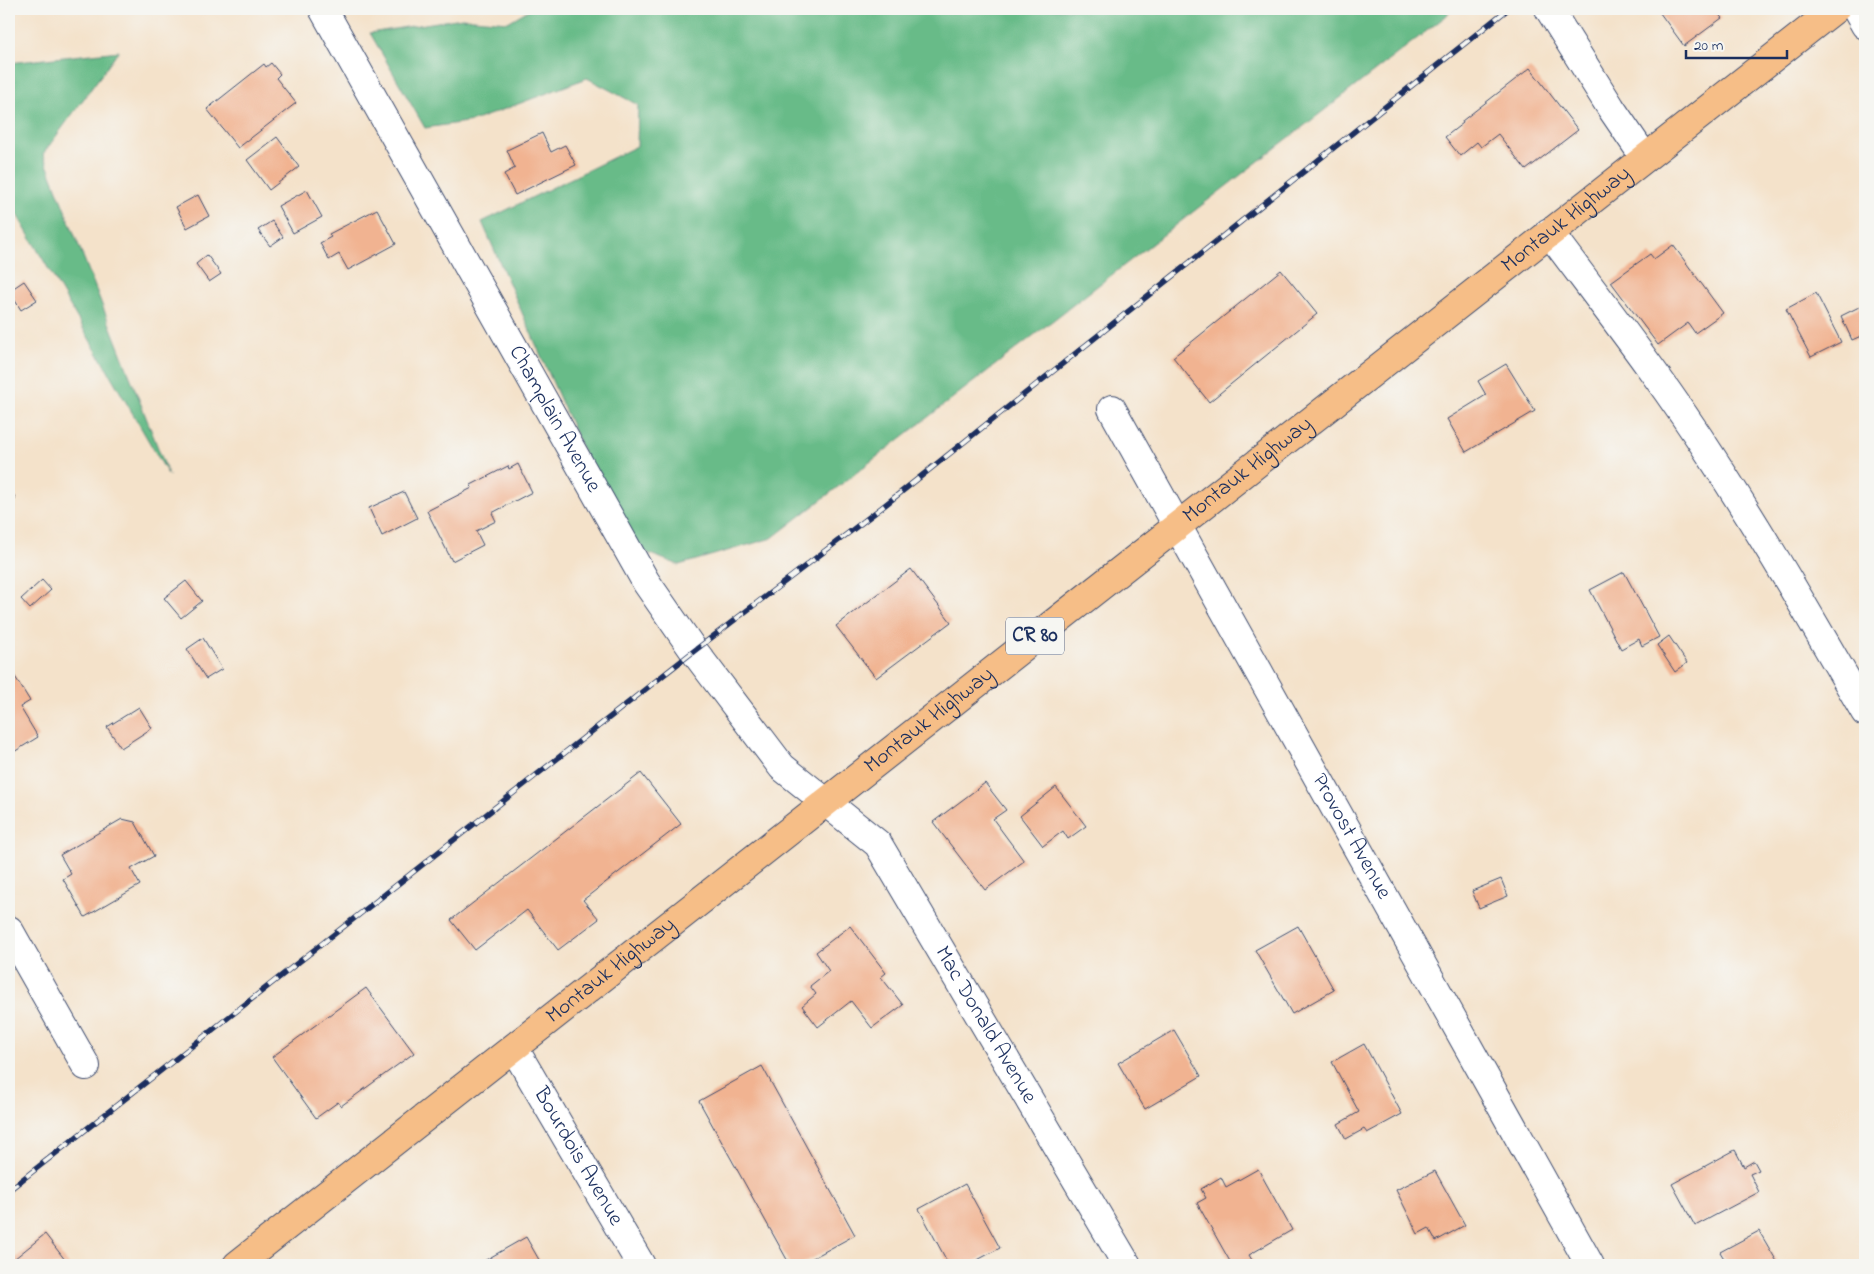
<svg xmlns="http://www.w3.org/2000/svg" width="1874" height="1274" font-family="'Indie Flower',sans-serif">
	<rect width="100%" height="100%" fill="#f6f6f2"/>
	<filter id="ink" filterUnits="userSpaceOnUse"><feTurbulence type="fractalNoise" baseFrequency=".02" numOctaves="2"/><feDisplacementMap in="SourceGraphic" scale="10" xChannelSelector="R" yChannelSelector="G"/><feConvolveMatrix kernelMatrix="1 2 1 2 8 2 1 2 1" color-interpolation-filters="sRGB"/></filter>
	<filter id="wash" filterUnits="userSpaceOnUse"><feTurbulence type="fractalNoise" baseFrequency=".0096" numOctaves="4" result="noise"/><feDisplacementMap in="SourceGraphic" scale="20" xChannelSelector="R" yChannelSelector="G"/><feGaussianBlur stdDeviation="1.12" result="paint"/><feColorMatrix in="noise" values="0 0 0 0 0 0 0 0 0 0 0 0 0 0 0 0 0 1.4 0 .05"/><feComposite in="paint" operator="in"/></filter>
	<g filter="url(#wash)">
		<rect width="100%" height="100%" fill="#f4e2ca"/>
		<g fill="#68bb88" stroke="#427573">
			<polygon points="530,9 1452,9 1446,16 772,538 679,565 624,544 482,222 637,146 638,105 587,78 473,121 425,128 370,33 462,18 508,22"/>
			<polygon points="119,51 43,154 169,476 9,201 9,63"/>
		</g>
		<g id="blocks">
			<g fill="#f1b391">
				<polygon points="1657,9 1714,9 1722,18 1684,46"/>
				<polygon points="271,63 280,74 276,78 296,103 238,148 207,109 264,64 266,67"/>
				<polygon points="1530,68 1578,130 1526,170 1498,134 1481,147 1477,142 1460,156 1445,137 1463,123 1462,121"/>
				<polygon points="542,133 551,152 565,145 576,165 515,195 504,174 515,168 507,150"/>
				<polygon points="277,137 299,167 269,190 247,160"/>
				<polygon points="307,190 322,217 293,233 278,206"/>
				<polygon points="198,195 209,216 187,228 176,207"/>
				<polygon points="377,209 396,244 348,270 339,254 329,260 320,243 331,237 329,234"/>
				<polygon points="272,221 283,237 270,246 258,230"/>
				<polygon points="1673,245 1723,313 1695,333 1688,323 1658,345 1611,282 1650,254 1654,259"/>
				<polygon points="207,255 221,274 209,282 196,264"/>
				<polygon points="1281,270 1317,314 1209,402 1173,357"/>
				<polygon points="24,281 37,300 21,310 9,291"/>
				<polygon points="1816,293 1841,342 1811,357 1786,309"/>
				<polygon points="1865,304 1865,344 1861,336 1852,340 1841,316"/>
				<polygon points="1506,364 1535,411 1466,452 1447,419 1486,395 1478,381"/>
				<polygon points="518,464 532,492 492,513 496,521 476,531 483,545 452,561 427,511 472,488 471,485 508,466 509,469"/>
				<polygon points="9,488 10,488 16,499 12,502 15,508 9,512"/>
				<polygon points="404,492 417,518 382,536 369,508"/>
				<polygon points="911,569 951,622 876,678 836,626"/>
				<polygon points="1624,572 1659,637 1642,646 1639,639 1621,649 1590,590"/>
				<polygon points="42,580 51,590 30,609 21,599"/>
				<polygon points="186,581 202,601 181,618 164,598"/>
				<polygon points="1669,636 1687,663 1675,672 1657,645"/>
				<polygon points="203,638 222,669 206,679 187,649"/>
				<polygon points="14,675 30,701 20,707 38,737 9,755 9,678"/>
				<polygon points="139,707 152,728 121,748 107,727"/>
				<polygon points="641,773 681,824 583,900 599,919 558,950 527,910 475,950 451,920"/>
				<polygon points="985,783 1006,810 993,819 1024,861 985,890 933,822"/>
				<polygon points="1056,787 1086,826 1068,839 1063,831 1043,846 1020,816"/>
				<polygon points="122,819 135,822 154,856 131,869 140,885 85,917 63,879 71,874 60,855"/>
				<polygon points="1501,879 1508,896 1479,908 1472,891"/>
				<polygon points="850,926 886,973 881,977 903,1005 872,1028 851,1001 818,1027 802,1006 816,994 810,986 829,971 816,952"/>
				<polygon points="1298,926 1334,990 1292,1014 1255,950"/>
				<polygon points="366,988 414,1053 341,1106 338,1102 316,1118 272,1057"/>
				<polygon points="1174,1030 1201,1076 1145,1109 1118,1063"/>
				<polygon points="1364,1044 1402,1114 1367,1133 1364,1129 1346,1139 1338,1124 1359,1112 1332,1062"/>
				<polygon points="762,1066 855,1235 800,1265 790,1265 699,1101"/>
				<polygon points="1735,1150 1744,1167 1754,1161 1759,1170 1750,1174 1759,1192 1695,1226 1672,1184"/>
				<polygon points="1258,1169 1292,1230 1249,1255 1255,1265 1232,1265 1197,1203 1206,1198 1201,1189 1221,1177 1226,1187"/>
				<polygon points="1435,1171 1465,1225 1436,1241 1429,1228 1418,1234 1396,1190"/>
				<polygon points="965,1184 1000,1248 968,1265 949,1265 919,1209"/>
				<polygon points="1759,1231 1779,1265 1728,1265 1720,1252"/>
				<polygon points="45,1234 69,1265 9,1265 9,1263"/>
				<polygon points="526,1237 542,1265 477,1265"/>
			</g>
		</g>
	</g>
	<g filter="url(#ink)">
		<use href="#blocks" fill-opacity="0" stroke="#3c4a6e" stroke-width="1"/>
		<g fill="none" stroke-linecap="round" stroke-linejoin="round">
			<defs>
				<g id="minor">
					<path id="s1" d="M323 9 646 582 694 651 782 767 878 844 1127 1265"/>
					<polyline points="1549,9 1611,108 1645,158"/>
					<polyline points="1856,9 1865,25"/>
					<path d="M1549 232C1605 307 1663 381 1713 459 1767 542 1816 627 1865 712"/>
					<path id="s2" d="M1112 409 1590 1265"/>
					<polyline points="9,930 86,1066"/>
					<path id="s3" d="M514 1048 641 1265"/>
				</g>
				<g id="major">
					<path id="s4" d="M237 1265 1835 9"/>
				</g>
			</defs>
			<use href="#minor" stroke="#3c4a6e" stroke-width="30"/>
			<use href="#major" stroke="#3c4a6e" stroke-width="30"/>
			<use href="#minor" stroke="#fff" stroke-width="28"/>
			<use href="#major" stroke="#f6be87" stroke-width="28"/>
			<defs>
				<polyline id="rail" points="9,1190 694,651 885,505 1508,9"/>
			</defs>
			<use href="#rail" stroke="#1b2f5e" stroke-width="5.5"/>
			<use href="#rail" stroke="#f6f6f2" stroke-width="4" stroke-dasharray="11" stroke-linecap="butt"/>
		</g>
	</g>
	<g text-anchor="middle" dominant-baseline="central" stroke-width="4" stroke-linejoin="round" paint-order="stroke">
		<rect fill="#f6f6f2" stroke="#5d6b8a" stroke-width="1" x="1006" y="617.5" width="58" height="37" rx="4"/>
		<g font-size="21" font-weight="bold" fill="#1b2f5e">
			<text x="1035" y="636">CR 80</text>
		</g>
		<g font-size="22" fill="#1b2f5e" stroke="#f6f6f2">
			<text stroke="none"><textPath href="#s4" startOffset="1691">Montauk Highway</textPath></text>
			<text stroke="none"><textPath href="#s1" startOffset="471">Champlain Avenue</textPath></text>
			<text stroke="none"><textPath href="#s4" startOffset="1286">Montauk Highway</textPath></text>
			<text stroke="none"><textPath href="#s4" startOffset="881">Montauk Highway</textPath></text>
			<text stroke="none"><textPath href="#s2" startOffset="490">Provost Avenue</textPath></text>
			<text stroke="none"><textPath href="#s4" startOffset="476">Montauk Highway</textPath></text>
			<text stroke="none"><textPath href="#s1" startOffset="1221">Mac Donald Avenue</textPath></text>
			<text stroke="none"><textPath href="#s3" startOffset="126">Bourdois Avenue</textPath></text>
		</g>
	</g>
	<rect width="1874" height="1274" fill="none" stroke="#f6f6f2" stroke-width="30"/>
	<path d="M1686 50v8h101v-8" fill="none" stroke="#1b2f5e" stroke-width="2.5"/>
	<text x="1694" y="50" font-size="15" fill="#1b2f5e" stroke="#f6f6f2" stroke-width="4" paint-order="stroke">20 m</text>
</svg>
